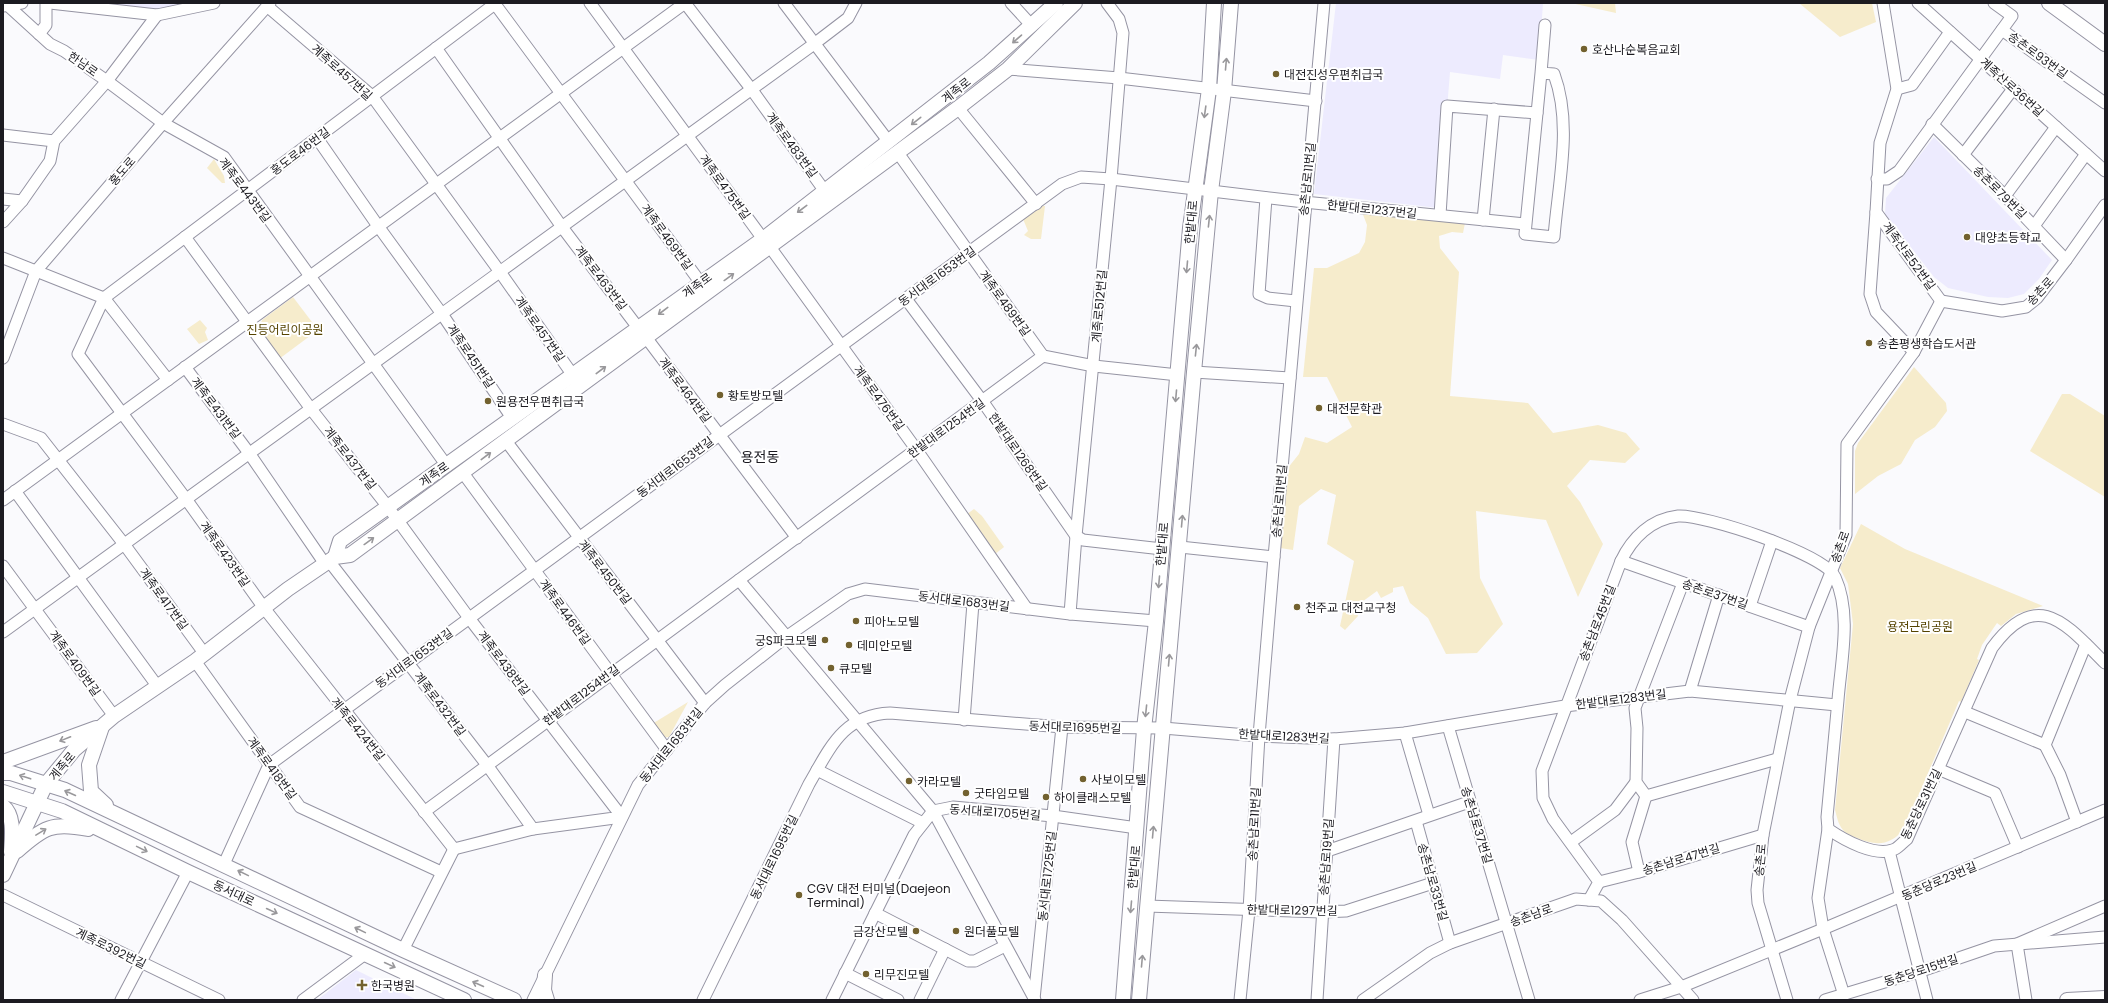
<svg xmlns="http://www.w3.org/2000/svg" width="2108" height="1003" font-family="Poppins,'Noto Sans KR',sans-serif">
	<rect width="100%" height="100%" fill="#fafafd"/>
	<g fill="#edebfe">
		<polygon points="86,3 206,3 151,14"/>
		<polygon points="1336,3 1543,3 1539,60 1503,55 1500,79 1450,72 1439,208 1314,194"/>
		<polygon points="1934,137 2052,260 2039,279 2024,294 2008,298 1988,297 1948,288 1934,277 1885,214 1886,198"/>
		<polygon points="356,970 417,1000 317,1000"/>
	</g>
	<g fill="#f6eccc">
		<polygon points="1571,3 1615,3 1616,13"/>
		<polygon points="1799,3 1872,3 1876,22 1840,37"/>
		<polygon points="214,159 224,176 225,183 222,183 207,168"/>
		<polygon points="1042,206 1045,206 1041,239 1031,239 1024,235 1028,231 1023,219"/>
		<polygon points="1362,212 1465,223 1463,233 1452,232 1439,236 1440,248 1459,272 1450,396 1528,403 1553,433 1598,425 1626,433 1640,449 1625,463 1590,460 1567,486 1580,502 1603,544 1578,597 1546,520 1476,511 1480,578 1503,624 1477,653 1446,654 1428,618 1410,603 1403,586 1393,588 1393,592 1381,598 1377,591 1355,607 1358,616 1345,630 1340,626 1354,561 1327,544 1336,495 1321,489 1299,506 1293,550 1280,548 1287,469 1299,454 1305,437 1327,443 1352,427 1327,377 1303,377 1314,268 1327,268 1359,253 1365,242 1367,225"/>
		<polygon points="293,297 318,330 279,359 258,330 262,320"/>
		<polygon points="200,320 207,328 205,332 208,340 199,344 187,329"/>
		<polygon points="1914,367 1946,403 1947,411 1935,427 1915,440 1901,464 1878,476 1855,494 1855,451 1858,443"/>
		<polygon points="2062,394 2070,394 2105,416 2105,497 2030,451"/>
		<polygon points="974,509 982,516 1004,547 990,558 963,517"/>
		<path d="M1861 524 1905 549 2043 606 2016 614 2001 626 1997 623 1982 645 1977 659 1979 660 1961 702 1959 701 1904 829C1890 846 1876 846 1857 838 1852 836 1846 834 1843 830 1838 824 1837 817 1835 810L1853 624 1848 584 1840 568Z"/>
		<polygon points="688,702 669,737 661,738 652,724"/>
	</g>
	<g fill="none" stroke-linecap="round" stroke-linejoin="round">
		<defs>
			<g id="minor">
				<polyline points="5,3 50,44 64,51 107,81 163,123 224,157 447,466"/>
				<polyline points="50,3 157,15 214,3"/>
				<polyline points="590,3 763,239"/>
				<polyline points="685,3 752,90 829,197"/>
				<polyline points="784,3 889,142"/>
				<polyline points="1011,3 1032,26"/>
				<polyline points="1883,3 1897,89 1880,143 1876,212 1941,301"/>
				<polyline points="1918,3 2105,171"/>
				<polyline points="495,4 706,290"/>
				<polyline points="3,6 22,3"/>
				<polyline points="267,6 372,96 500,272 577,381"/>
				<polyline points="2002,30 2105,103"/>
				<polyline points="39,34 46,25 46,3"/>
				<polyline points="436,48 562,227 639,329"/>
				<polyline points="1008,69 1119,78 1316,101"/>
				<path d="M1541 73 1525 234 1554 237C1558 184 1573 125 1554 74L1541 73 1545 25"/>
				<polyline points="1897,89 1912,85 1950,32"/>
				<polyline points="958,108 1036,204"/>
				<polyline points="1932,124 2005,196 2066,260"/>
				<polyline points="3,135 54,141"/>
				<polyline points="317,138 378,226 442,314 512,418"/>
				<polyline points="898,153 1043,356"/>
				<polyline points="1963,155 2013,89"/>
				<polyline points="1877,179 1887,179 1899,171 2012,16 1994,3"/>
				<polyline points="2005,196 2056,127"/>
				<polyline points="1266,198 1259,294 1268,298 1296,301"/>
				<polyline points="3,199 22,201"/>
				<polyline points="1876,212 1870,294 1876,312 1914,352"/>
				<polyline points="1440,215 1447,106 1537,113"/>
				<polyline points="1483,220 1494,109"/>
				<polyline points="3,222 22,201 50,161 54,141 107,81 157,15"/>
				<polyline points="2034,226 2086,154"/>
				<polyline points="185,237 311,409 388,507 469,618 622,817 533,829 454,849"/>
				<polyline points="770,247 916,449 1027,609"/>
				<polyline points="3,258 104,298 168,380"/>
				<polyline points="906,299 983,402 1076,536 1083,540 1162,549"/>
				<polyline points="1941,301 2002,311 2026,307 2037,298 2066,260 2105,205"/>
				<polyline points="645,336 797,538"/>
				<polyline points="3,358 36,271 163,123 270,3"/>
				<polyline points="185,367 249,453 325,564"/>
				<polyline points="1194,372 1290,378"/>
				<polyline points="3,424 41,438 124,544 204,653"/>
				<polyline points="506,441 705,703"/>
				<polyline points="463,473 667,750"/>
				<polyline points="15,491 158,687"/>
				<polyline points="3,500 685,3"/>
				<polyline points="1180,547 1274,557"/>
				<polyline points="329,561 487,765 533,829"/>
				<polyline points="1621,561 1809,627"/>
				<polyline points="3,566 114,716"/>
				<polyline points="739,580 933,811 1035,1000"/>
				<polyline points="1750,606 1772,541"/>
				<polyline points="1070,614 1076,536 1111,179 1123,33 1119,19 1107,3"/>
				<polyline points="3,632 814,44 848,18 856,3"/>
				<polyline points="195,661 300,807 441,872"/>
				<polyline points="1690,691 1719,595"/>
				<polyline points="1965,712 2045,745"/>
				<polyline points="964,720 973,603"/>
				<polyline points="1448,726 1529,1000"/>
				<polyline points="1405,733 1429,815"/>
				<polyline points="1938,769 1995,793 2018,847"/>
				<polyline points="817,770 923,823"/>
				<polyline points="1646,796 1636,782 1637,728 1635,708 1683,583"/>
				<polyline points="1646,796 1777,759"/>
				<polyline points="933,811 953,807 1053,816 1137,828"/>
				<polyline points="424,812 1043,356 1094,366 1178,375"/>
				<polyline points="1416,821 1450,943"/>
				<polyline points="2077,822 2060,775 2045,745 2086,644"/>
				<polyline points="1828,829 1818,898 1823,929 1844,995"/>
				<polyline points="1571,842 1615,810 1636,782"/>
				<polyline points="454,849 264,608 186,499 78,354 104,298 496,3"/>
				<polyline points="1327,851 1469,802"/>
				<polyline points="1889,851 1927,1000"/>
				<polyline points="224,864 269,765 1062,184 1081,177 1111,179 1304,202 1525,224"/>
				<polyline points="1639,872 1632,842 1646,796"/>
				<polyline points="1599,882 1639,872 1763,835"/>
				<polyline points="3,895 219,1000"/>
				<path d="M1589 900 1599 882 1553 819 1543 798 1542 771 1621 561C1632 538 1651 519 1678 516 1703 514 1825 554 1835 577 1852 614 1841 661 1838 700 1834 739 1831 778 1827 817L1828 829C1844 840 1876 858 1895 849 1899 847 1903 842 1907 839L1992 648C2037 587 2065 623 2105 663"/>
				<polyline points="1147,906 1322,912 1346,911 1433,883"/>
				<polyline points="875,913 968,961 975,961 1005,946"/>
				<polyline points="403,950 454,849"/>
				<polyline points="845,973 898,1000"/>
				<polyline points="1034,999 1062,727"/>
				<polyline points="121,1000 188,872"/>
				<polyline points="303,1000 365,954"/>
				<polyline points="533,1000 638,785 705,703 725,685 786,637 848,594 865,589 1070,614 1156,621"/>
				<path d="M703 1000 809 784C830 748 843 715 890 713L1062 727 1163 728 1259 736 1334 739 1405 733 1565 706 1690 691 1837 705"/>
				<polyline points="832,1000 914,835 933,811"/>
				<polyline points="920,1000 945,949"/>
				<polyline points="1240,1000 1249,910 1259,736 1274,557 1324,3"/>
				<polyline points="1317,1000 1334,739"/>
				<polyline points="1363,1000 1430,953 1450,943 1576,899 1601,901 1622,920 1693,1000"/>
				<polyline points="1640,1000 1681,987 1823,929 2105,810"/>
				<polyline points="1787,1000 1758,903 1757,890 1763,835 1790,700 1809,627 1846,535 1847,444 1914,352 1941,301"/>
				<polyline points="1825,1000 1921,971 1994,946 2105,937"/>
				<polyline points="2026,1000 2017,944 2105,906"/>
			</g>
			<g id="major">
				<polyline points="2049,3 2105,44"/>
				<polyline points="335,557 340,541 763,239 989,63 1056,3"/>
				<polyline points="102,727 89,765 91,791 106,805"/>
				<polyline points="3,762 96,728"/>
				<polyline points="3,773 11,773 65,790 403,950 514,1000"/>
				<polyline points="3,792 62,811 188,872 464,1000"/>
				<path d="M3 806C15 816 12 837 11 852"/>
				<path d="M17 851C44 827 52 822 88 829"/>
				<polyline points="3,875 46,784 74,750 114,716 195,661 288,589 335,557 350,555 958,108 1008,69 1075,3"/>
				<polyline points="545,975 544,990 547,1000"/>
				<polyline points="1123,1000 1144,729 1156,621 1190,228 1209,89 1214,3"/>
				<polyline points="1139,1000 1194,372 1211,191 1224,91 1231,3"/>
				<polyline points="2067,1000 2105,998"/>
			</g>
		</defs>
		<use href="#minor" stroke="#9594a3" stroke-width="13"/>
		<use href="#major" stroke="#9594a3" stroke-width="16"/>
		<use href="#minor" stroke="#fff" stroke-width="11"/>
		<use href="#major" stroke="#fff" stroke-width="14"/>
	</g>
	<defs><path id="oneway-shaft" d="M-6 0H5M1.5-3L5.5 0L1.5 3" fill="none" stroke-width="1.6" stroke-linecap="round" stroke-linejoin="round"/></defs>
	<g stroke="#99989b">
		<use href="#oneway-shaft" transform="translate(1017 39) rotate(139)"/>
		<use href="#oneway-shaft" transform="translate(1226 64) rotate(-85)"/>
		<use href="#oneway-shaft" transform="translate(1205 112) rotate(98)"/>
		<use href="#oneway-shaft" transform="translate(916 121) rotate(142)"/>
		<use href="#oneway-shaft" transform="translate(802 209) rotate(143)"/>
		<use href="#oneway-shaft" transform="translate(1209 221) rotate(-84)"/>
		<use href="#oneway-shaft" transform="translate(1187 267) rotate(95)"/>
		<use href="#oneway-shaft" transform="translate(729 277) rotate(-36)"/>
		<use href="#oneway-shaft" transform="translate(663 311) rotate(143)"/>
		<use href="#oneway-shaft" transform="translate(1196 350) rotate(-84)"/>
		<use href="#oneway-shaft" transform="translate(601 370) rotate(-37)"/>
		<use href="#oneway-shaft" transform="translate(1176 396) rotate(95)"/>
		<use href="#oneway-shaft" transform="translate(486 456) rotate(-37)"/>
		<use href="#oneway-shaft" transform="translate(1182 521) rotate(-85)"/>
		<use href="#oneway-shaft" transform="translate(369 541) rotate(-36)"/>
		<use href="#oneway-shaft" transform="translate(1159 582) rotate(95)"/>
		<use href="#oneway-shaft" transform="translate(1169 660) rotate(-85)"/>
		<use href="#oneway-shaft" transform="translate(1146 711) rotate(96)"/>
		<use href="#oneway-shaft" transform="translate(65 739) rotate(158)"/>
		<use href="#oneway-shaft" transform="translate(25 777) rotate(-162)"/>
		<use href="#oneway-shaft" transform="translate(70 793) rotate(-156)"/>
		<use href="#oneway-shaft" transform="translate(41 832) rotate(-31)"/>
		<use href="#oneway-shaft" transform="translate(1153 832) rotate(-85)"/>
		<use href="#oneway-shaft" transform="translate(142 849) rotate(26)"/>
		<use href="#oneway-shaft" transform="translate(243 873) rotate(-154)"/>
		<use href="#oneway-shaft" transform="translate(1131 907) rotate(95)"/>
		<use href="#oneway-shaft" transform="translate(272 911) rotate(25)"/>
		<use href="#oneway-shaft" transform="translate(360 930) rotate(-154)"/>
		<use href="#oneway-shaft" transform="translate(1142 961) rotate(-85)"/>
		<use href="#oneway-shaft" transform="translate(390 965) rotate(25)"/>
		<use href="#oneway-shaft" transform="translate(478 984) rotate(-156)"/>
	</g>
	<g fill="#72612f" stroke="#fff" stroke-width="1.5">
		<circle cx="1584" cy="49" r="4"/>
		<circle cx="1276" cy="74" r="4"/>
		<circle cx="1967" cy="237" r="4"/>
		<circle cx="1869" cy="343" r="4"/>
		<circle cx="720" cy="395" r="4"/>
		<circle cx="488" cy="401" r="4"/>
		<circle cx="1319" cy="408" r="4"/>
		<circle cx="1297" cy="607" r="4"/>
		<circle cx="856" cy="621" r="4"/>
		<circle cx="825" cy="640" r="4"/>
		<circle cx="849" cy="645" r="4"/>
		<circle cx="831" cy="668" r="4"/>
		<circle cx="1083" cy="779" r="4"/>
		<circle cx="909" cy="781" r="4"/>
		<circle cx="966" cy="793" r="4"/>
		<circle cx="1046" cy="797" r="4"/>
		<circle cx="799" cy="895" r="4"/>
		<circle cx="916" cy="931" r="4"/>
		<circle cx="956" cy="931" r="4"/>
		<circle cx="866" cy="974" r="4"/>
		<path d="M360 979h4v4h4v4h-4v4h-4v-4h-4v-4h4z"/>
	</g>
	<g text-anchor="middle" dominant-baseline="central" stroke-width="4" stroke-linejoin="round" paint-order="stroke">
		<g font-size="12" fill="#1c1b21" stroke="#fff" text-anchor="start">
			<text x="1592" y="49">호산나순복음교회</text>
			<text x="1284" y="74">대전진성우편취급국</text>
			<text x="1975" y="237">대양초등학교</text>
			<text x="1877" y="343">송촌평생학습도서관</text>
			<text x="728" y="395">황토방모텔</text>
			<text x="496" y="401">원용전우편취급국</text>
			<text x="1327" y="408">대전문학관</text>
			<text x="1305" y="607">천주교 대전교구청</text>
			<text x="864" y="621">피아노모텔</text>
			<text x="817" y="640" text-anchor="end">궁S파크모텔</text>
			<text x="857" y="645">데미안모텔</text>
			<text x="839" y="668">큐모텔</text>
			<text x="1091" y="779">사보이모텔</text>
			<text x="917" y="781">카라모텔</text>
			<text x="974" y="793">굿타임모텔</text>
			<text x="1054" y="797">하이클래스모텔</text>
			<text x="807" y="888">CGV 대전 터미널(Daejeon<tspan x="807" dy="14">Terminal)</tspan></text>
			<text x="908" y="931" text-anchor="end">금강산모텔</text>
			<text x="964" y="931">원더풀모텔</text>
			<text x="874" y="974">리무진모텔</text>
			<text x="371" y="985">한국병원</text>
		</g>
		<g font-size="12" fill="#1c1b21" stroke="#fff">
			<text transform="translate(2038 55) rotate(36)">송촌로93번길</text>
			<text transform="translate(83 64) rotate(35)">한남로</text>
			<text transform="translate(342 72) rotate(42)">계족로457번길</text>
			<text transform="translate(2012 87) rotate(42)">계족산로36번길</text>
			<text transform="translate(956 90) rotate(-38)">계족로</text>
			<text transform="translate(792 145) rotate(54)">계족로483번길</text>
			<text transform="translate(300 151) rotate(-37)">홍도로46번길</text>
			<text transform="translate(122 171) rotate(-49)">홍도로</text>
			<text transform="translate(1307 179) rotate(-84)">송촌남로11번길</text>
			<text transform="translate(725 187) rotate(54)">계족로475번길</text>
			<text transform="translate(245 190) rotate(53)">계족로443번길</text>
			<text transform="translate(2000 192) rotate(45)">송촌로79번길</text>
			<text transform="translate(1372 209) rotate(6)">한밭대로1237번길</text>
			<text transform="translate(1191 222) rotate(-85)">한밭대로</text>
			<text transform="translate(667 237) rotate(54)">계족로469번길</text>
			<text transform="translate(1909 256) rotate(54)">계족산로52번길</text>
			<text transform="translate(937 276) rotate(-36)">동서대로1653번길</text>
			<text transform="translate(601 278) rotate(53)">계족로463번길</text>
			<text transform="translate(697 285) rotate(-36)">계족로</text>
			<text transform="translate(2040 291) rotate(-47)">송촌로</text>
			<text transform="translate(1005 303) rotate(54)">계족로489번길</text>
			<text transform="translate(1099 306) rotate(-85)">계족로512번길</text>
			<text transform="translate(540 329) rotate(55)">계족로457번길</text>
			<text transform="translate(471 356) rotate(56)">계족로451번길</text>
			<text transform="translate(685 390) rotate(53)">계족로464번길</text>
			<text transform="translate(879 398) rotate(54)">계족로476번길</text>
			<text transform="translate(216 408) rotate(53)">계족로431번길</text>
			<text transform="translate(946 428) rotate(-36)">한밭대로1254번길</text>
			<text transform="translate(1018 452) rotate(55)">한밭대로1268번길</text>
			<text transform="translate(350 458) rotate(52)">계족로437번길</text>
			<text transform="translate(675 467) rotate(-37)">동서대로1653번길</text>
			<text transform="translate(434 474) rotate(-35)">계족로</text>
			<text transform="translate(1279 501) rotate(-85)">송촌남로11번길</text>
			<text transform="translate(1162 544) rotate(-85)">한밭대로</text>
			<text transform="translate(1840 547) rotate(-70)">송촌로</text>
			<text transform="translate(225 554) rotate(55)">계족로423번길</text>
			<text transform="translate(605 572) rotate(52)">계족로450번길</text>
			<text transform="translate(1715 594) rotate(19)">송촌로37번길</text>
			<text transform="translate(164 599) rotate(54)">계족로417번길</text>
			<text transform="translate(964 601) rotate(7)">동서대로1683번길</text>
			<text transform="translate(565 612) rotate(54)">계족로446번길</text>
			<text transform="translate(1597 623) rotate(-69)">송촌남로45번길</text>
			<text transform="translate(414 658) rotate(-36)">동서대로1653번길</text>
			<text transform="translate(75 663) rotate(54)">계족로409번길</text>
			<text transform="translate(504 663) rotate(53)">계족로438번길</text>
			<text transform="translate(581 695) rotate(-37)">한밭대로1254번길</text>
			<text transform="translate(1621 699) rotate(-7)">한밭대로1283번길</text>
			<text transform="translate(440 704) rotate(53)">계족로432번길</text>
			<text transform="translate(1075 727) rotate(2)">동서대로1695번길</text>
			<text transform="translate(358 729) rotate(51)">계족로424번길</text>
			<text transform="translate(1284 736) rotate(3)">한밭대로1283번길</text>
			<text transform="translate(671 745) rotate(-51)">동서대로1683번길</text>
			<text transform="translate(62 766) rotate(-50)">계족로</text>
			<text transform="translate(272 768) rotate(54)">계족로418번길</text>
			<text transform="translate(1921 804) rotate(-64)">동춘당로31번길</text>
			<text transform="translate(995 812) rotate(4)">동서대로1705번길</text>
			<text transform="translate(1254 824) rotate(-87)">송촌남로11번길</text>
			<text transform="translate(1477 825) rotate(73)">송촌남로37번길</text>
			<text transform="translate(774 857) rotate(-64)">동서대로1695번길</text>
			<text transform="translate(1326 857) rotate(-86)">송촌남로19번길</text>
			<text transform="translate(1681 859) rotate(-17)">송촌남로47번길</text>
			<text transform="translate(1760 860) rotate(-85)">송촌로</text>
			<text transform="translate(1134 867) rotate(-85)">한밭대로</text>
			<text transform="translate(1047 876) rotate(-84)">동서대로1725번길</text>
			<text transform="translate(1939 881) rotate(-23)">동춘당로23번길</text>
			<text transform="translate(1433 882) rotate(74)">송촌남로33번길</text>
			<text transform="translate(234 893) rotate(25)">동서대로</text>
			<text transform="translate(1292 910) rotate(1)">한밭대로1297번길</text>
			<text transform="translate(1531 915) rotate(-20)">송촌남로</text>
			<text transform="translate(111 948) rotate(26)">계족로392번길</text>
			<text transform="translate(1921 970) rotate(-18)">동춘당로15번길</text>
		</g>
		<g font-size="12" fill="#554300" stroke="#fff">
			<text x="285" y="329">진등어린이공원</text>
			<text x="1920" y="626">용전근린공원</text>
		</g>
		<g font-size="14" fill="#1c1b21" stroke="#fff">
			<text x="760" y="457">용전동</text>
		</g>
	</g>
	<rect width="2108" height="1003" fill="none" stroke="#1c1b21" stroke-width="8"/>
</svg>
